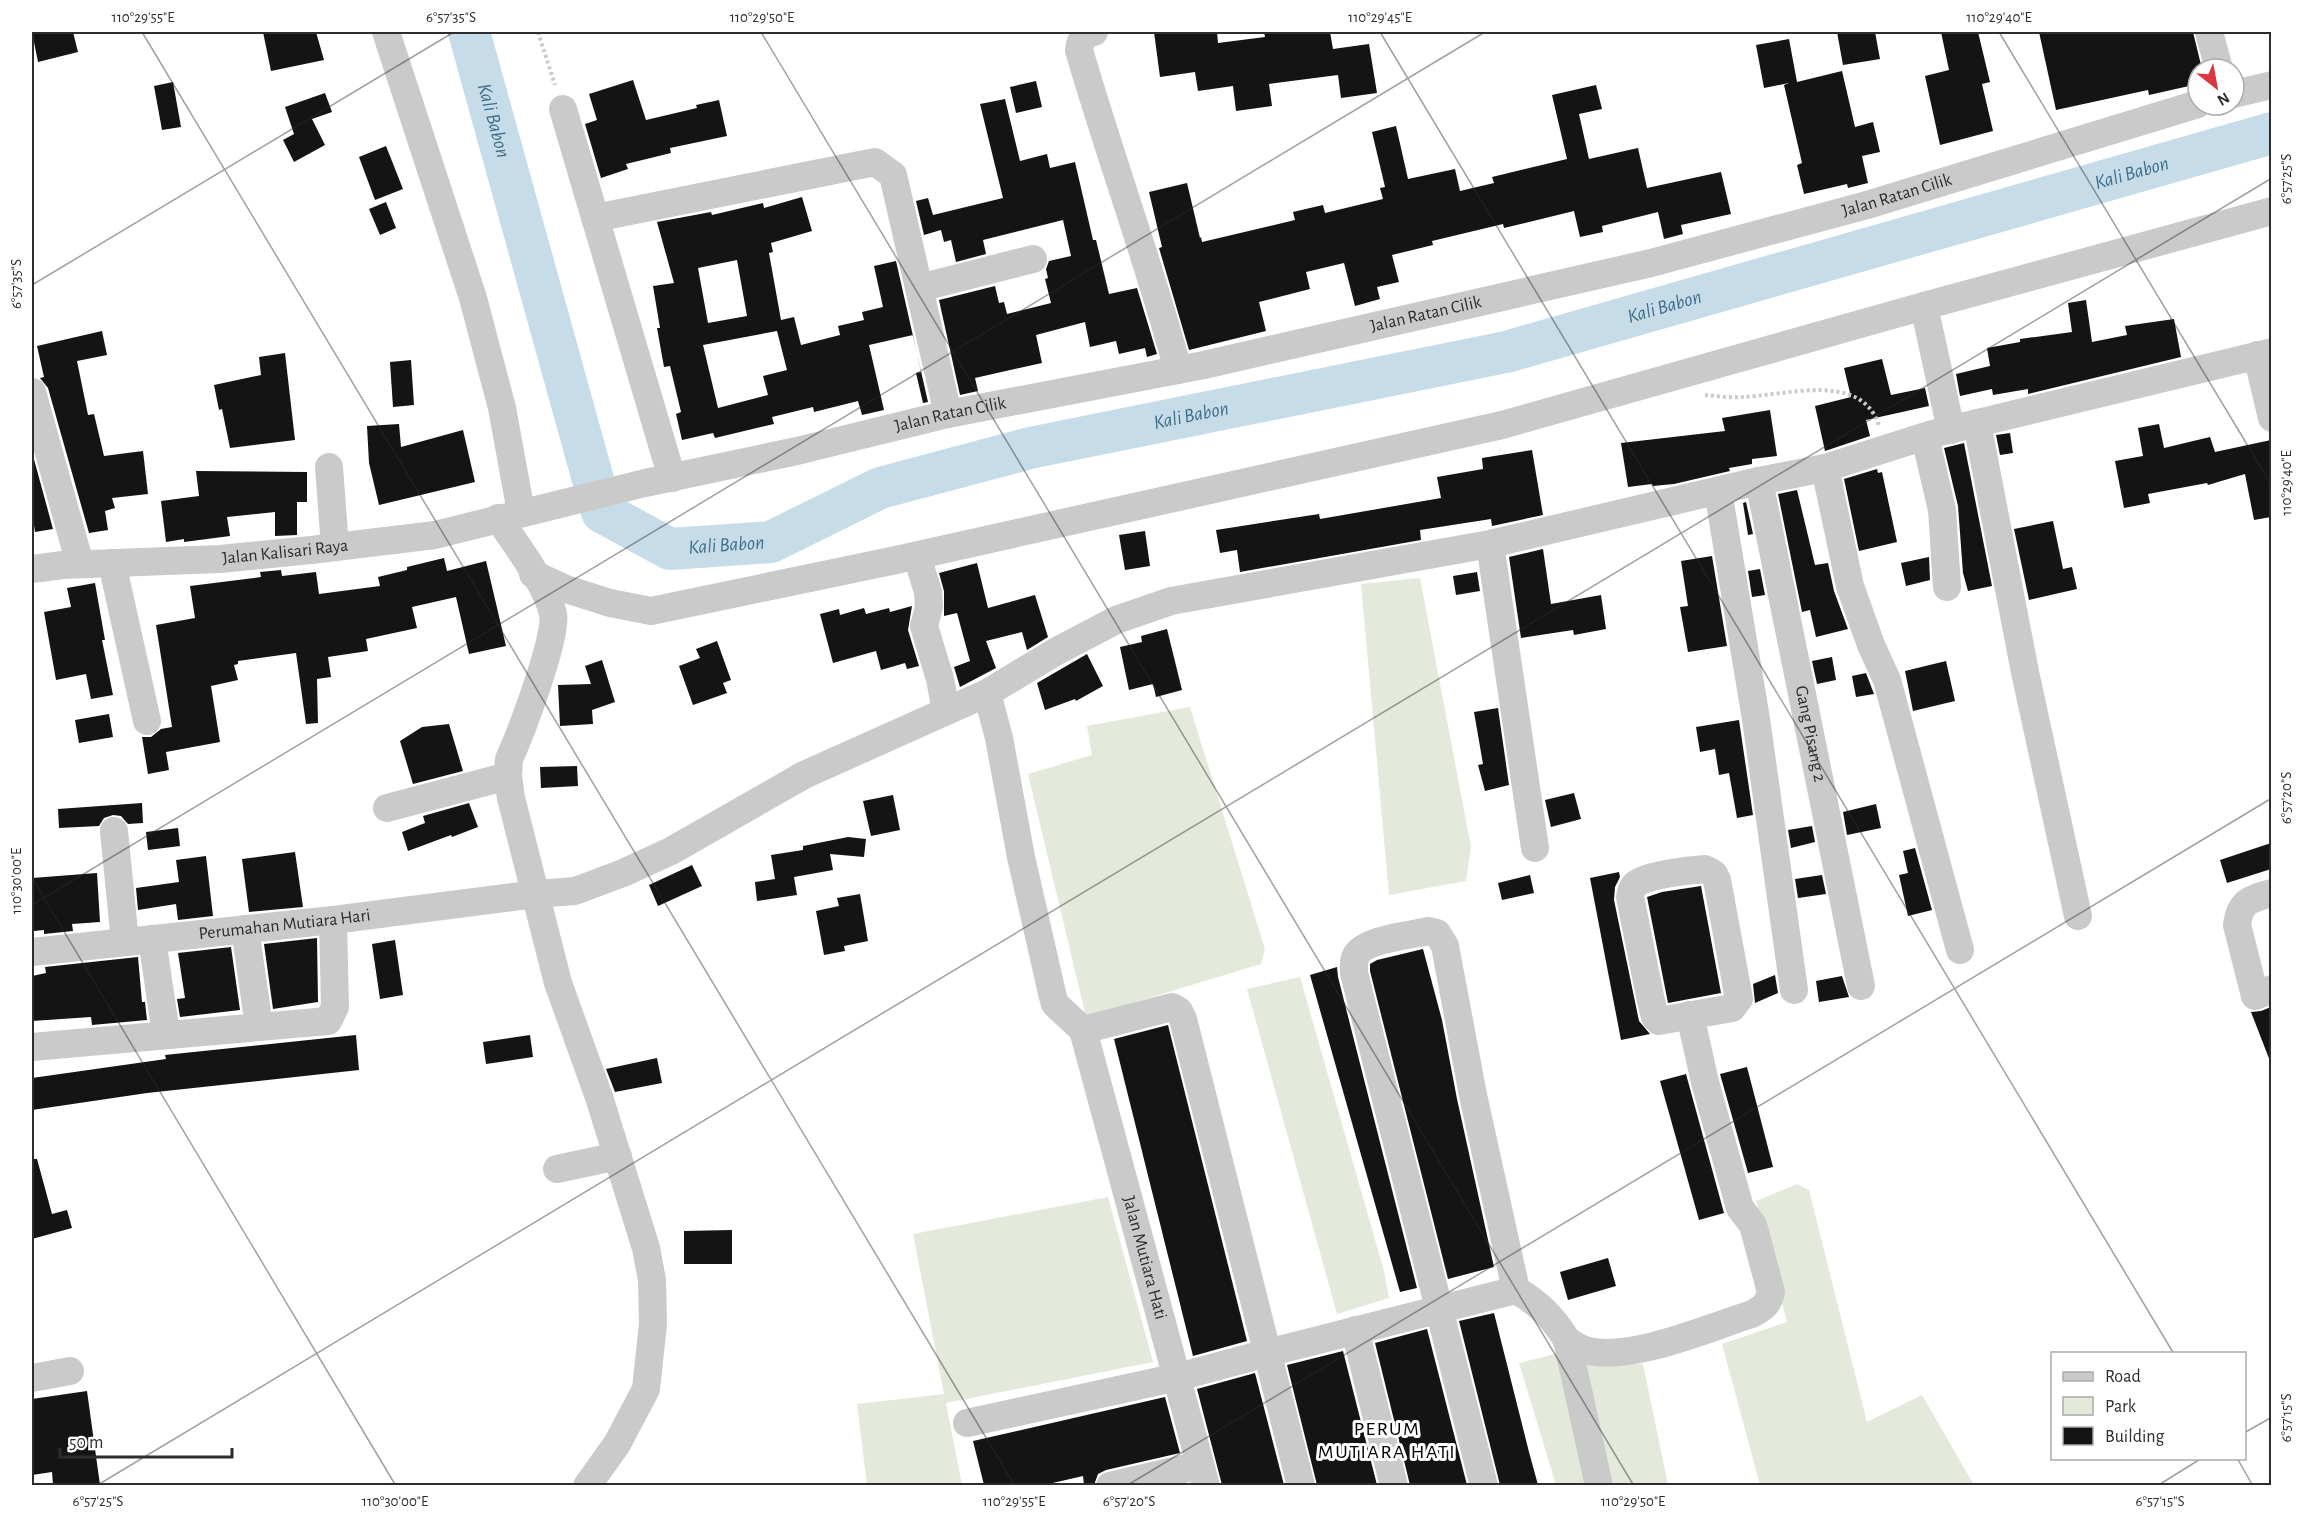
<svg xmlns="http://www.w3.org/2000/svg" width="2303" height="1517" font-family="'Alegreya Sans',sans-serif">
	<rect width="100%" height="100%" fill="#fff"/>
	<g fill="#e3eadb">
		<polygon points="1420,578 1471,847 1466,881 1389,895 1361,584"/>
		<polygon points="1190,707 1265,949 1261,964 1086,1017 1028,774 1092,755 1087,726"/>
		<polygon points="1300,977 1384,1271 1389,1298 1337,1314 1247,989"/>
		<polygon points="1797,1184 1809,1190 1867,1422 1922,1395 1974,1485 1760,1485 1722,1344 1787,1322 1756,1201"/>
		<polygon points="1108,1197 1153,1362 946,1403 962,1485 867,1485 857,1404 944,1394 913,1234"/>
		<polygon points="1563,1352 1602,1362 1643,1364 1668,1485 1556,1485 1519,1363"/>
	</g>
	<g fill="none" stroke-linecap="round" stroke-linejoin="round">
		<path stroke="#c7dce9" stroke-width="42" id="s1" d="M469 32 602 512 670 549 771 542 880 488 1030 448 1506 352 2272 133"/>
	</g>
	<g fill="#141414" fill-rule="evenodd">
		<polygon points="32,32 73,32 78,52 38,62"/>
		<polygon points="263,32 316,32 324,60 271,71"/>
		<polygon points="1154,32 1217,32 1218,43 1265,37 1264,32 1330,32 1333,49 1369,44 1377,93 1341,98 1338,75 1269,84 1272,106 1236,111 1233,86 1198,91 1195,72 1160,77"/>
		<polygon points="1837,32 1875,32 1880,59 1843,65"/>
		<polygon points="1941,32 1978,32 1990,82 1982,84 1993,131 1940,145 1925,76 1949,70"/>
		<polygon points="2039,32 2193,32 2202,69 2198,69 2198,84 2149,95 2148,90 2056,110"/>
		<polygon points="1789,39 1797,82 1842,71 1855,127 1873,122 1880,152 1862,156 1868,183 1848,188 1847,184 1804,194 1797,165 1802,163 1784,85 1789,83 1764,88 1756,45"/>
		<polygon points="633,80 646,120 697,108 696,105 719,100 727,136 670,148 671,153 626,164 628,169 601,178 585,124 597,120 589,94"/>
		<polygon points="1036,81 1042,107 1016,113 1010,87"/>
		<polygon points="173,82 181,127 162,130 154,86"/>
		<polygon points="1596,85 1602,109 1579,114 1589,159 1638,148 1647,188 1721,172 1731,214 1681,225 1683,234 1664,239 1658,212 1602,226 1603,232 1580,237 1574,211 1504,228 1503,224 1432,241 1433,245 1392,255 1399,282 1377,287 1380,299 1355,306 1344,263 1306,272 1310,289 1259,302 1266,331 1189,350 1159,248 1162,247 1149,192 1187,183 1200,238 1201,237 1202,242 1295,220 1293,212 1323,205 1325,213 1383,199 1380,188 1385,187 1372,132 1396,126 1408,179 1455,169 1460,191 1494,183 1492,177 1567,159 1552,95"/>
		<polygon points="325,93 332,112 312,119 325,145 294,162 283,140 294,134 285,107"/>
		<polygon points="1005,99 1020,161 1047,154 1050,168 1075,162 1093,240 1096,240 1109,294 1137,288 1157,354 1147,357 1145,348 1119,354 1116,341 1090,347 1085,322 1036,335 1042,363 975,378 978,391 960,395 939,300 995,286 999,303 1004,302 1007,314 1051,303 1045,279 1048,278 1046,269 1049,261 1071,256 1063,220 983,240 986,254 956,262 951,240 944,242 941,230 924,235 916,201 928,198 933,215 1003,198 980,104"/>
		<polygon points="386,146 403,189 375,200 359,157"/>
		<path d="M802 197 812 231 771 243 773 252 769 253 781 320 794 317 801 345 840 335 838 326 864 320 862 312 883 307 874 266 896 261 928 402 923 403 916 373 921 372 913 335 869 345 884 410 862 415 858 401 814 412 813 407 772 417 774 424 715 438 713 433 682 440 676 414 681 412 670 366 664 367 657 328H660L653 286 674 283 657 222 711 212 712 215 763 203 764 208ZM737 260 747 316 708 323 698 268ZM777 331 787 370 763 376 768 395 718 408 703 345Z"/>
		<polygon points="386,202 396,228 380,235 369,209"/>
		<polygon points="2086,300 2092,342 2127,335 2125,326 2174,319 2181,357 2028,394 2028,389 1993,395 1992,389 1960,396 1956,374 1990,366 1987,348 2020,342 2020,339 2072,332 2068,303"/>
		<polygon points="102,331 107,355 77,361 88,415 94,414 104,456 143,451 148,494 112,498 115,508 105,511 108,530 89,533 48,388 40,378 44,377 37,346"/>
		<polygon points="285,353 295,440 230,448 222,409 219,410 214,385 261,375 259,357"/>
		<polygon points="1882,359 1891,395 1925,388 1929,406 1866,420 1870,436 1825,451 1815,406 1851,397 1844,368"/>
		<polygon points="411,360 414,405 393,407 390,362"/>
		<polygon points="1770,410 1777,456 1752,459 1752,464 1729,468 1730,471 1674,484 1653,486 1652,484 1628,487 1621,443 1725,431 1722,418"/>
		<polygon points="399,424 401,447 463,430 475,482 379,505 369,463 367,426"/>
		<polygon points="2159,424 2164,448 2210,437 2215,452 2271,440 2271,517 2254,520 2245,474 2208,485 2207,483 2148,494 2150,503 2124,508 2115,461 2143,456 2138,428"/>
		<polygon points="2010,433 2013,453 2000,455 1996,435"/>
		<polygon points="1964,443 1992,586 1968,591 1963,573 1958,506 1944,448"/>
		<polygon points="1532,450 1543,515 1492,526 1491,519 1420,530 1421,540 1240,572 1237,550 1220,553 1216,530 1319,514 1320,519 1441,498 1437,477 1483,469 1482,458"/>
		<polygon points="32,452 53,529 35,532 32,512"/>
		<polygon points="1877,469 1878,473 1882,472 1897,542 1859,551 1844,479"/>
		<polygon points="196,471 307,472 307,502 297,502 297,535 275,536 275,512 227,517 230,536 184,542 184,539 166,542 161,501 199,496"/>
		<polygon points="1797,490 1815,565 1828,563 1834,591 1848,629 1816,637 1810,610 1802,612 1778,494"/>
		<polygon points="1746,502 1753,534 1748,535 1743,503"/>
		<polygon points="2053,521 2063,569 2072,567 2077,589 2029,600 2014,529"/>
		<polygon points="1145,531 1150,566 1125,570 1119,535"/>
		<polygon points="1543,549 1551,604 1601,595 1606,629 1574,635 1573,630 1521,638 1509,557"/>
		<polygon points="1712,556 1727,646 1688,652 1680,607 1688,606 1681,561"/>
		<polygon points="1929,557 1930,580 1906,586 1901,563"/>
		<polygon points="444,558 447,571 486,561 506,646 469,654 456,597 412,607 417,628 366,639 368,651 328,657 331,677 317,679 318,723 306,724 296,653 238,661 238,664 234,665 238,680 211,686 220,742 166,752 169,770 148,774 142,737 151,737 161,729 172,727 156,625 195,618 190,586 261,577 260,572 281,570 282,576 316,572 319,594 380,586 378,577 407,570 407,567"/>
		<polygon points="977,563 988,608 1035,595 1048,637 1027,650 1022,632 986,641 996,668 960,687 954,667 970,661 957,613 944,616 944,591 939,573"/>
		<polygon points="1760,569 1765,595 1752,597 1748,571"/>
		<polygon points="1477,572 1480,591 1456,595 1453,576"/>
		<polygon points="95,583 105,640 102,640 113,695 91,699 86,674 56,680 44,612 71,607 67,588"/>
		<polygon points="912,606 908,630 919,666 907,669 905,663 881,670 876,651 833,663 820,614 839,609 840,615 864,608 866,614 889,608 890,612"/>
		<polygon points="1167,629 1182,690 1156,697 1153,684 1129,690 1120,647 1142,642 1141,636"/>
		<polygon points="717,641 731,680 723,683 727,693 693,705 679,666 700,658 696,649"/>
		<polygon points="1087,654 1103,686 1076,701 1075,699 1045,710 1037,683"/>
		<polygon points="1832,657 1836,680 1817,684 1812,661"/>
		<polygon points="602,660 615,702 592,710 593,724 560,726 558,685 591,684 585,666"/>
		<polygon points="1946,661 1955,701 1913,711 1905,671"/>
		<polygon points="1866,673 1874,694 1856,697 1852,676"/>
		<polygon points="1498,708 1509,785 1485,791 1478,765 1483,764 1474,712"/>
		<polygon points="109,714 113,737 79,743 75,720"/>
		<polygon points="1739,720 1753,815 1737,818 1729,773 1719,775 1715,749 1700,752 1696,727"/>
		<polygon points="449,724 463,771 413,784 400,741 422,727"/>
		<polygon points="577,766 578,786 541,788 540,767"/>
		<polygon points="1574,793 1581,819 1551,827 1545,800"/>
		<polygon points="893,795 900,830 871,836 863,801"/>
		<polygon points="142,803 143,823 128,824 121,816 113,815 104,818 99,826 59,828 58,809"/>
		<polygon points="469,803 478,827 452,837 451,835 408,851 402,832 425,823 423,816"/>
		<polygon points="1876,804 1881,828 1847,835 1843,812"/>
		<polygon points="1812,826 1815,842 1791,848 1788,830"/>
		<polygon points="178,828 180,846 148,850 146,832"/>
		<polygon points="848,837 866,839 864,857 830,854 833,870 794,877 797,895 757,901 755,882 775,879 771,855 803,850 803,846"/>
		<polygon points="2271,843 2271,869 2227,883 2220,860"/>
		<polygon points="1915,848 1932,910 1908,916 1899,875 1908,873 1903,851"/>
		<polygon points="295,852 303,907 249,912 242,859"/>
		<polygon points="206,856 213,916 178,920 176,904 138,910 136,888 179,882 176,860"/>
		<polygon points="692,865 702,886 658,906 649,885"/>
		<polygon points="1619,872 1620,877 1615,887 1614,900 1639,1021 1650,1034 1621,1040 1590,878"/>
		<polygon points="97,873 100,922 72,924 73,931 44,934 44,930 34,931 32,878"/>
		<polygon points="1530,875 1534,893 1502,900 1498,883"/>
		<polygon points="1822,875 1826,894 1798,898 1795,879"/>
		<polygon points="1701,886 1721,993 1668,1003 1647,897 1662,892"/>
		<polygon points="860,894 868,941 844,946 845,951 824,955 816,911 839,906 837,898"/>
		<polygon points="317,938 318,1002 273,1009 264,944"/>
		<polygon points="395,940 403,995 380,999 372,944"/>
		<polygon points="231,947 240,1010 180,1017 177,999 185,998 178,953"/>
		<polygon points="1423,949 1442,1020 1457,1099 1494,1267 1448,1279 1370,971 1370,964 1377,960"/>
		<polygon points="138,957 142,1002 145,1002 147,1020 92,1025 91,1017 32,1021 32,976 46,973 45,967"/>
		<polygon points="1337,967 1338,977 1417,1288 1400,1292 1310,975"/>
		<polygon points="1775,975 1778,993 1755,1003 1753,984"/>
		<polygon points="1842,976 1849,997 1819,1002 1816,981"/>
		<polygon points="2271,1007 2271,1060 2270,1061 2251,1012 2261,1011"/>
		<polygon points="1168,1025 1247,1341 1193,1356 1114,1039"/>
		<polygon points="356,1035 359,1070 147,1093 32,1110 32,1078 166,1059 165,1055"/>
		<polygon points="530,1035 533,1057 486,1064 483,1042"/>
		<polygon points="657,1058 662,1083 615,1092 606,1069"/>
		<polygon points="1747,1067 1773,1167 1748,1173 1720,1074"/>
		<polygon points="1686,1074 1724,1213 1699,1220 1660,1081"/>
		<polygon points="32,1159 37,1159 52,1214 67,1210 72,1228 32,1239"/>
		<polygon points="732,1230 732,1264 684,1264 684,1231"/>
		<polygon points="1608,1258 1616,1286 1568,1300 1560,1272"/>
		<polygon points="1494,1313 1529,1452 1538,1485 1500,1485 1459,1321"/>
		<polygon points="1427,1329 1467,1485 1410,1485 1375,1343"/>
		<polygon points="1343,1351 1377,1485 1317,1485 1287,1365"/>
		<polygon points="1255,1373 1284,1485 1222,1485 1197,1389"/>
		<polygon points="87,1391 100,1485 53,1485 52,1472 32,1475 32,1399"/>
		<polygon points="1165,1397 1180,1453 1106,1470 1098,1474 1094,1485 1084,1485 1083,1476 1044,1485 984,1485 973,1441"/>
	</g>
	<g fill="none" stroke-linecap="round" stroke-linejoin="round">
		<g stroke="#cacaca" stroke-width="4" stroke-dasharray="3 3" stroke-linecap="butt">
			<polyline points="538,32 555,85"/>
			<path d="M1705 395C1717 396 1730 398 1742 397 1784 396 1862 370 1879 426"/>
		</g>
		<g stroke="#cacaca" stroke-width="28">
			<polyline points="386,32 473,298 502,408 521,512"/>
			<path d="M1094 32C1084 34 1080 40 1079 50 1110 157 1149 262 1178 370"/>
			<polyline points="2209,32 2219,69"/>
			<polyline points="2234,94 2272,85"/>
			<polyline points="563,109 672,478"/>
			<polyline points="595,218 875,162 893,175 948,414"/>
			<polyline points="919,288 1033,259"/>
			<polyline points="1924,306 1951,430"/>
			<polyline points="2257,355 2272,418"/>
			<polyline points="32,392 80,564"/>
			<polyline points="1977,423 2025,672 2078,916"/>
			<polyline points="1925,437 1942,510 1947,587"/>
			<polyline points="329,467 335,547"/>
			<polyline points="1825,468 1850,586 1871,645 1887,680 1960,950"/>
			<path id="s2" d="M1759 481 1861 986"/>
			<polyline points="1718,491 1756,719 1794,990"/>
			<path d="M498 518C515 543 547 585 553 614 558 636 520 735 509 759L508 776 511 798 558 983 599 1097 646 1248 652 1280 653 1324 646 1389 617 1444 587 1486"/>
			<polyline points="1490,544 1535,848"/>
			<polyline points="917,556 928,592 929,607 924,626 940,679 946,711"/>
			<polyline points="112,563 147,721"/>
			<path id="s3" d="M32 569 63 565 220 559 311 550 435 535 645 483 797 451 948 414 1204 365 1651 263 1867 205 2198 104"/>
			<polyline points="533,574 566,589 610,603 651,611 896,560 1502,425 1924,306 2272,211"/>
			<polyline points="987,693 999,738 1021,857 1052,993 1055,1004 1083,1030"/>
			<polyline points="387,808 508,776"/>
			<polyline points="114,831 125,942"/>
			<path d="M1705 869 1714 874 1717 880 1739 999 1732 1008 1659 1021 1655 1017 1651 1001 1630 897C1631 892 1632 887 1636 884 1645 875 1691 870 1705 869Z"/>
			<path d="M2272 893C2250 899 2240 901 2237 925L2255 996 2272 989"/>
			<polyline points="245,929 259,1026"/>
			<polyline points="152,939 166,1034"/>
			<path id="s4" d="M32 952 333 920 536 894 575 891 623 873 671 851 804 775 987 693 1057 651 1116 620 1171 601 1490 544 1759 481 1825 468 1932 434 2272 352"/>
			<polyline points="1083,1030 1172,1007 1179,1011 1183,1019 1301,1486"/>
			<path id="s5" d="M1083 1030 1206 1486"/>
			<polyline points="32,1047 328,1021 335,1007 333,920"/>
			<polyline points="557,1169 618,1156"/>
			<polyline points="1355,1330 1394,1486"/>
			<path d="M1567 1340C1573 1344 1580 1349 1588 1351 1632 1361 1708 1328 1752 1314 1763 1308 1768 1305 1771 1292L1753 1225 1740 1208 1705 1082 1690 1015"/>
			<polyline points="32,1378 70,1371"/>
			<path d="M967 1423 1178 1377 1267 1353 1516 1290C1539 1303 1553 1318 1567 1340L1599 1486"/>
			<polyline points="1110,1486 1200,1465"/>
			<path d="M1484 1486 1354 973C1354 966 1353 959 1357 954 1367 939 1412 935 1429 931L1437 933 1445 946 1473 1095 1516 1290"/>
		</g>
	</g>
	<path fill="none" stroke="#2d2d2d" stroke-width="1.5" stroke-opacity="0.45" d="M142 32 1015 1486M761 32 1634 1486M1380 32 2174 1354M1999 32 2272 486M32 285 454 32M32 878 396 1486M32 905 1485 32M2244 1433 2272 1417M2237 1458 2253 1486M96 1486 2272 178M1126 1486 2272 798M2157 1486 2202 1458"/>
	<g text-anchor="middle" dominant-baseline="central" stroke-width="6" stroke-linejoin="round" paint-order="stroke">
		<g font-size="18" fill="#2d2d2d" stroke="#fff">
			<text stroke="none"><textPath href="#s3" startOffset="1906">Jalan Ratan Cilik</textPath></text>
			<text stroke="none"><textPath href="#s3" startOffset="1420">Jalan Ratan Cilik</textPath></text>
			<text stroke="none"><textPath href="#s3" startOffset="934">Jalan Ratan Cilik</textPath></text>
			<text stroke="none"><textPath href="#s3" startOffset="254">Jalan Kalisari Raya</textPath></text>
			<text stroke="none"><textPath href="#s2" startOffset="258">Gang Pisang 2</textPath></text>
			<text stroke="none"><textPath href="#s4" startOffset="254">Perumahan Mutiara Hari</textPath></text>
			<text stroke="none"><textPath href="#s5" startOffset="236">Jalan Mutiara Hati</textPath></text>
		</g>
		<g font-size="20" font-style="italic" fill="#3f6e8b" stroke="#fff">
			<text stroke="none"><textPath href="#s1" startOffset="92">Kali Babon</textPath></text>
			<text stroke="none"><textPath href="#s1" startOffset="2090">Kali Babon</textPath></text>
			<text stroke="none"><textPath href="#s1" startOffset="1604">Kali Babon</textPath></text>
			<text stroke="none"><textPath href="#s1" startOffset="1118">Kali Babon</textPath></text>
			<text stroke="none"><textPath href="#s1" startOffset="632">Kali Babon</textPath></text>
		</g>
		<g font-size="20" letter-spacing="1.5" fill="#000" stroke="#fff">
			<text x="1387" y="1429">PERUM<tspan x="1387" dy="23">MUTIARA HATI</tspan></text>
		</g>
	</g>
	<rect width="2303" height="1517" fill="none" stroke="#ffffff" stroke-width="66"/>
	<rect x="2051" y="1352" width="195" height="108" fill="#ffffff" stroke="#ababab" stroke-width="1.5"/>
	<rect x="2063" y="1372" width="30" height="9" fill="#cacaca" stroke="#ababab" stroke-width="1.5"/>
	<text x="2105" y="1382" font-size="18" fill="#2d2d2d">Road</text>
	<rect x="2063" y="1397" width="30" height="18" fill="#e3eadb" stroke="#ababab" stroke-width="1.5"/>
	<text x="2105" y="1412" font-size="18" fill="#2d2d2d">Park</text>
	<rect x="2063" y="1427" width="30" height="18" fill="#141414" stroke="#ababab" stroke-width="1.5"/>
	<text x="2105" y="1442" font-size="18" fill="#2d2d2d">Building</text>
	<g transform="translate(2216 87) rotate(149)"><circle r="28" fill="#ffffff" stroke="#ababab" stroke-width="1.5"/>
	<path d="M0-4.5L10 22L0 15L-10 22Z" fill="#dd3643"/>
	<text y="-9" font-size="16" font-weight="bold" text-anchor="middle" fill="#2d2d2d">N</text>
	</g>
	<path d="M60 1448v9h172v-9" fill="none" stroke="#2d2d2d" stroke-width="3"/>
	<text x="69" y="1448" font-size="18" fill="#2d2d2d" stroke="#ffffff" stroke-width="4.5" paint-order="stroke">50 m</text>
	<rect x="33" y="33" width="2237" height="1451" fill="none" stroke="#2d2d2d" stroke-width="2"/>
	<g font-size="15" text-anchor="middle" fill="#2d2d2d">
		<text x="143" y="22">110°29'55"E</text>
		<text x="451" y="22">6°57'35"S</text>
		<text x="762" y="22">110°29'50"E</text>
		<text x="1380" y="22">110°29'45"E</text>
		<text x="1999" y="22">110°29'40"E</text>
		<text transform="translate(2286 179) rotate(-90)" y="5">6°57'25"S</text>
		<text transform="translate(16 284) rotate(-90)" y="5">6°57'35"S</text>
		<text transform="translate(2286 483) rotate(-90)" y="5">110°29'40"E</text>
		<text transform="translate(2286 798) rotate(-90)" y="5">6°57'20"S</text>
		<text transform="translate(16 881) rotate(-90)" y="5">110°30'00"E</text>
		<text transform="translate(2286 1418) rotate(-90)" y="5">6°57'15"S</text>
		<text x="98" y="1506">6°57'25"S</text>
		<text x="395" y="1506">110°30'00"E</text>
		<text x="1014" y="1506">110°29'55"E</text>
		<text x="1129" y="1506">6°57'20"S</text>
		<text x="1633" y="1506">110°29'50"E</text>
		<text x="2160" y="1506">6°57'15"S</text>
	</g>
</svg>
